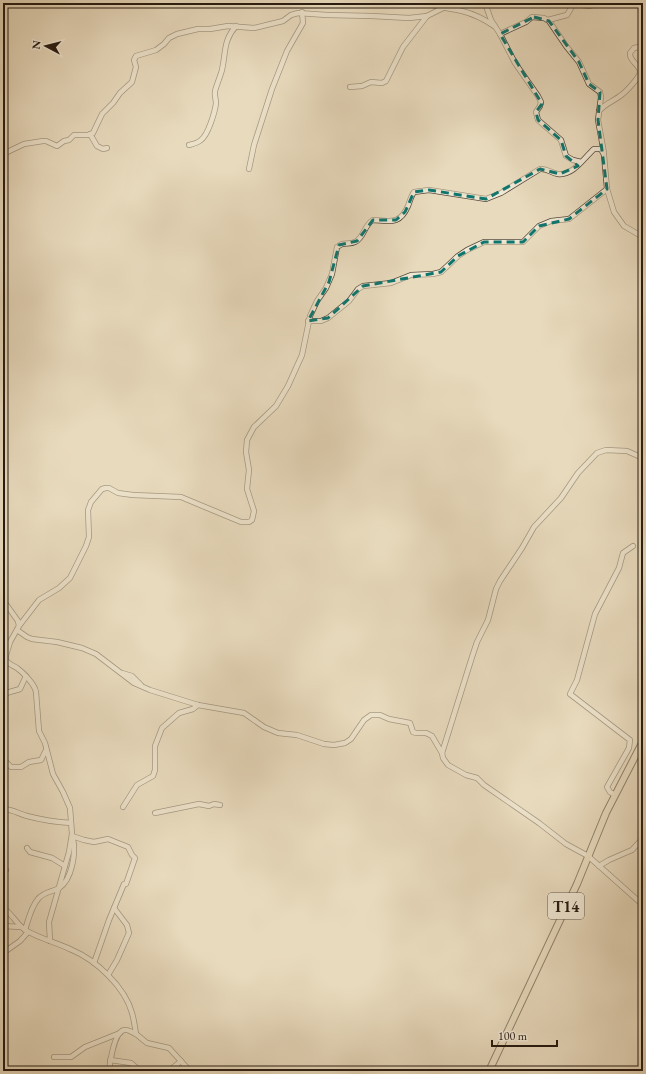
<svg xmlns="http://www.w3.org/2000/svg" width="646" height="1074" font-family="'EB Garamond',serif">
	<rect width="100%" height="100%" fill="#e8dabd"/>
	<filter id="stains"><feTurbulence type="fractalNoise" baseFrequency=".005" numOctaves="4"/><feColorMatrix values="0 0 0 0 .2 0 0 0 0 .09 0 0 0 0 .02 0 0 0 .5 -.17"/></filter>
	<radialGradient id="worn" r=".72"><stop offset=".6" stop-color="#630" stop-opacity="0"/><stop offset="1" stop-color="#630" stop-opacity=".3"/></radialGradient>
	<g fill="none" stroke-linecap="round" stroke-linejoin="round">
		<defs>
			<g id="minor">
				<path d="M427 3C438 8 450 8 462 11 474 14 484 19 494 26"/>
				<polyline points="485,3 491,20 500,34 515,63 538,96 541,102 540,106 536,112 538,120 561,140 566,156 573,160 581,162"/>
				<polyline points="574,4 590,6 600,3"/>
				<polyline points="548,20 567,15 574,3"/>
				<polyline points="500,34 526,22 532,17 544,18 549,21 566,46 579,62 589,84 600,92 601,97 598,120 604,153"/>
				<polyline points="350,87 362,86 371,82 382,83 386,81 403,47 427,16"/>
				<path d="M599 111C606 103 612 102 620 96 625 93 640 77 640 72 640 64 629 62 630 53L634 48 643 46"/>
				<polyline points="90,134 97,146 103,149 107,148"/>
				<path d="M189 145C193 144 198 143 201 140 208 135 215 112 216 103 216 99 214 95 215 91 217 84 220 77 222 70 226 52 223 41 236 26"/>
				<polyline points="3,154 24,144 43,141 46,141 57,146 64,141 69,140 74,135 88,135 93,133 102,114 113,103 120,93 132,82 136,67 134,60 136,56 156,50 164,44 169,38 177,34 198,29 210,29 228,26 254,28 283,21 291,15 298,13 327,15 372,16 409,18 427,16 443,8"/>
				<polyline points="249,169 254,145 272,89 287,51 303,23 302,12"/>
				<polyline points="308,321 321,321 328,318 349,301 358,289 363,286 391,283 411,275 433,274 441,272 458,256 467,250 484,242 523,242 539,226 551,221 569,219 607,189"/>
				<polyline points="643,458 627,451 606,450 597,453 578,473 561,498 534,527 522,548 500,581 496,589 488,620 477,642 472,657 442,753 443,758 448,765 466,775 477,778 484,785 539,823 566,844 588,856 643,905"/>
				<path d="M3 600 18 621 19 626 10 642 5 659C8 664 12 665 17 668 24 673 35 685 36 692L39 731 45 743 53 774 63 792 70 808 72 834 69 852 49 922 50 941"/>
				<path d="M19 626 39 600 59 588 70 578 86 546 89 537 88 510 91 502 102 489 106 488H109L118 493 133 495 181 497 241 522H249L252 520 254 511 247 489 249 470 246 452 247 440 254 427 276 406 288 386 302 355 310 316 317 301 326 288 332 274 337 247 342 244C346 243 351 244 355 242 364 238 364 225 373 220 390 221 400 225 408 206 410 201 411 196 414 192L429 190 486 199 501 193 540 169C547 168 551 173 558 174 573 176 584 158 594 149H601L604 155 607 189 614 212 624 226 643 237"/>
				<polyline points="17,630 27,637 32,639 57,642 82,648 96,654 134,683 150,690 198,705 244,713 264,727 278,733 297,735 324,744 334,745 345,743 351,739 364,720 371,715 380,715 389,719 410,723 413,732 416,733 426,733 432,736 442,753"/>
				<polyline points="122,673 132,676 141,685"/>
				<polyline points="3,694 20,689 26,676"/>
				<polyline points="3,759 11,767 21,767 29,762 41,760 46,750"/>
				<polyline points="615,795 610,792 607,787 629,748 630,740 570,694 577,680 595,614 619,568 623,553 633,546"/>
				<polyline points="123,807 137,785 153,776 155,770 155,746 162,728 179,713 193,709 198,705"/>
				<path d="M3 809C12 809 19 814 27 816 42 820 56 822 71 823"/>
				<polyline points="155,813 199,804 209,806 214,804 220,805"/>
				<polyline points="72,836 84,840 94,842 108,839 128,847 132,855 135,858 126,884 124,884 109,920 94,963"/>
				<polyline points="27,848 30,852 52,858 65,866"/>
				<polyline points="3,866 6,870"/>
				<polyline points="599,866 609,860 632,850 643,838"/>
				<path d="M3 908C13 914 17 926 27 931 41 939 58 943 72 950 96 960 125 987 132 1013 134 1020 135 1027 136 1034L147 1043 169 1048 190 1071"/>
				<polyline points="3,926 21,927"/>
				<path d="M25 930C28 921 31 907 38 899 43 892 52 892 59 888 72 880 76 853 73 839"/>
				<polyline points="3,953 20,941 28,932"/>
				<polyline points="108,975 117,960 129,933 127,925 114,908"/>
				<polyline points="54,1057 71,1057 85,1047 120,1033"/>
				<polyline points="110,1060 131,1063 140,1071"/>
				<polyline points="96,1071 113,1071"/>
				<path d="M109 1071C110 1063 114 1032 124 1030 128 1029 133 1033 136 1034"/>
				<polyline points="169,1071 181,1061"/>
				<polyline points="252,1071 257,1069 261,1071"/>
			</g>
			<polyline id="highway" points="489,1071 577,884 606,813 643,741"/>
		</defs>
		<use href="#minor" stroke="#564a3c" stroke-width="6"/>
		<use href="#highway" stroke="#261a11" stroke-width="8"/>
		<use href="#minor" stroke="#f0e7d4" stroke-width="4.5"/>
		<use href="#highway" stroke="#e8dabd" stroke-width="6"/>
	</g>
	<path d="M0 0H646V1074H0ZM534 17 549 21 579 62 589 84 600 92 598 120 607 189 569 219 539 226 523 242H484L458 256 441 272 363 286 328 318 308 321 329 282 339 245 357 241 373 220H396L405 212 414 192 429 190 486 199 540 169 560 174 578 166 566 156 561 140 538 120 536 112 542 104 500 34Z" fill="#e8dabd" fill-opacity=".55" fill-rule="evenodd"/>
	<path fill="none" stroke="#0f766e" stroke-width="3" stroke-dasharray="8 5" stroke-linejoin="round" d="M534 17 549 21 579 62 589 84 600 92 598 120 607 189 569 219 539 226 523 242H484L458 256 441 272 363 286 328 318 308 321 329 282 339 245 357 241 373 220H396L405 212 414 192 429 190 486 199 540 169 560 174 578 166 566 156 561 140 538 120 536 112 542 104 500 34Z"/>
	<g text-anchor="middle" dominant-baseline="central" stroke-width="3.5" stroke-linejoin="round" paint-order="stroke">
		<rect fill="#f0e7d4" stroke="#63584c" stroke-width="1" x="548" y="893" width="36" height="26" rx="3"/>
		<g font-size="15" font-weight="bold" fill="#261a11">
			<text x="566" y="906">T14</text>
		</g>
	</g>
	<rect width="646" height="1074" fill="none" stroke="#e8dabd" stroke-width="16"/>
	<rect x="4" y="4" width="638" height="1066" fill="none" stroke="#261a11" stroke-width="2"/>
	<rect x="8" y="8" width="630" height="1058" fill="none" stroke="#261a11"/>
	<g transform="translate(46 46) rotate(277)" stroke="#f0e7d4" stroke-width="3" paint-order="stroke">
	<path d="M0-3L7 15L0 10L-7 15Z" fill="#261a11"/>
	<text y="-6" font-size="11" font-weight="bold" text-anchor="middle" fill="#261a11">N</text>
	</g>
	<path d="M492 1040v6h65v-6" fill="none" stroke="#261a11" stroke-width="2"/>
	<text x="498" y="1040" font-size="12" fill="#261a11" stroke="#f0e7d4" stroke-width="3" paint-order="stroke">100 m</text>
	<rect width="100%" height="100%" filter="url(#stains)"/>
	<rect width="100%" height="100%" fill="url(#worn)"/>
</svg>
